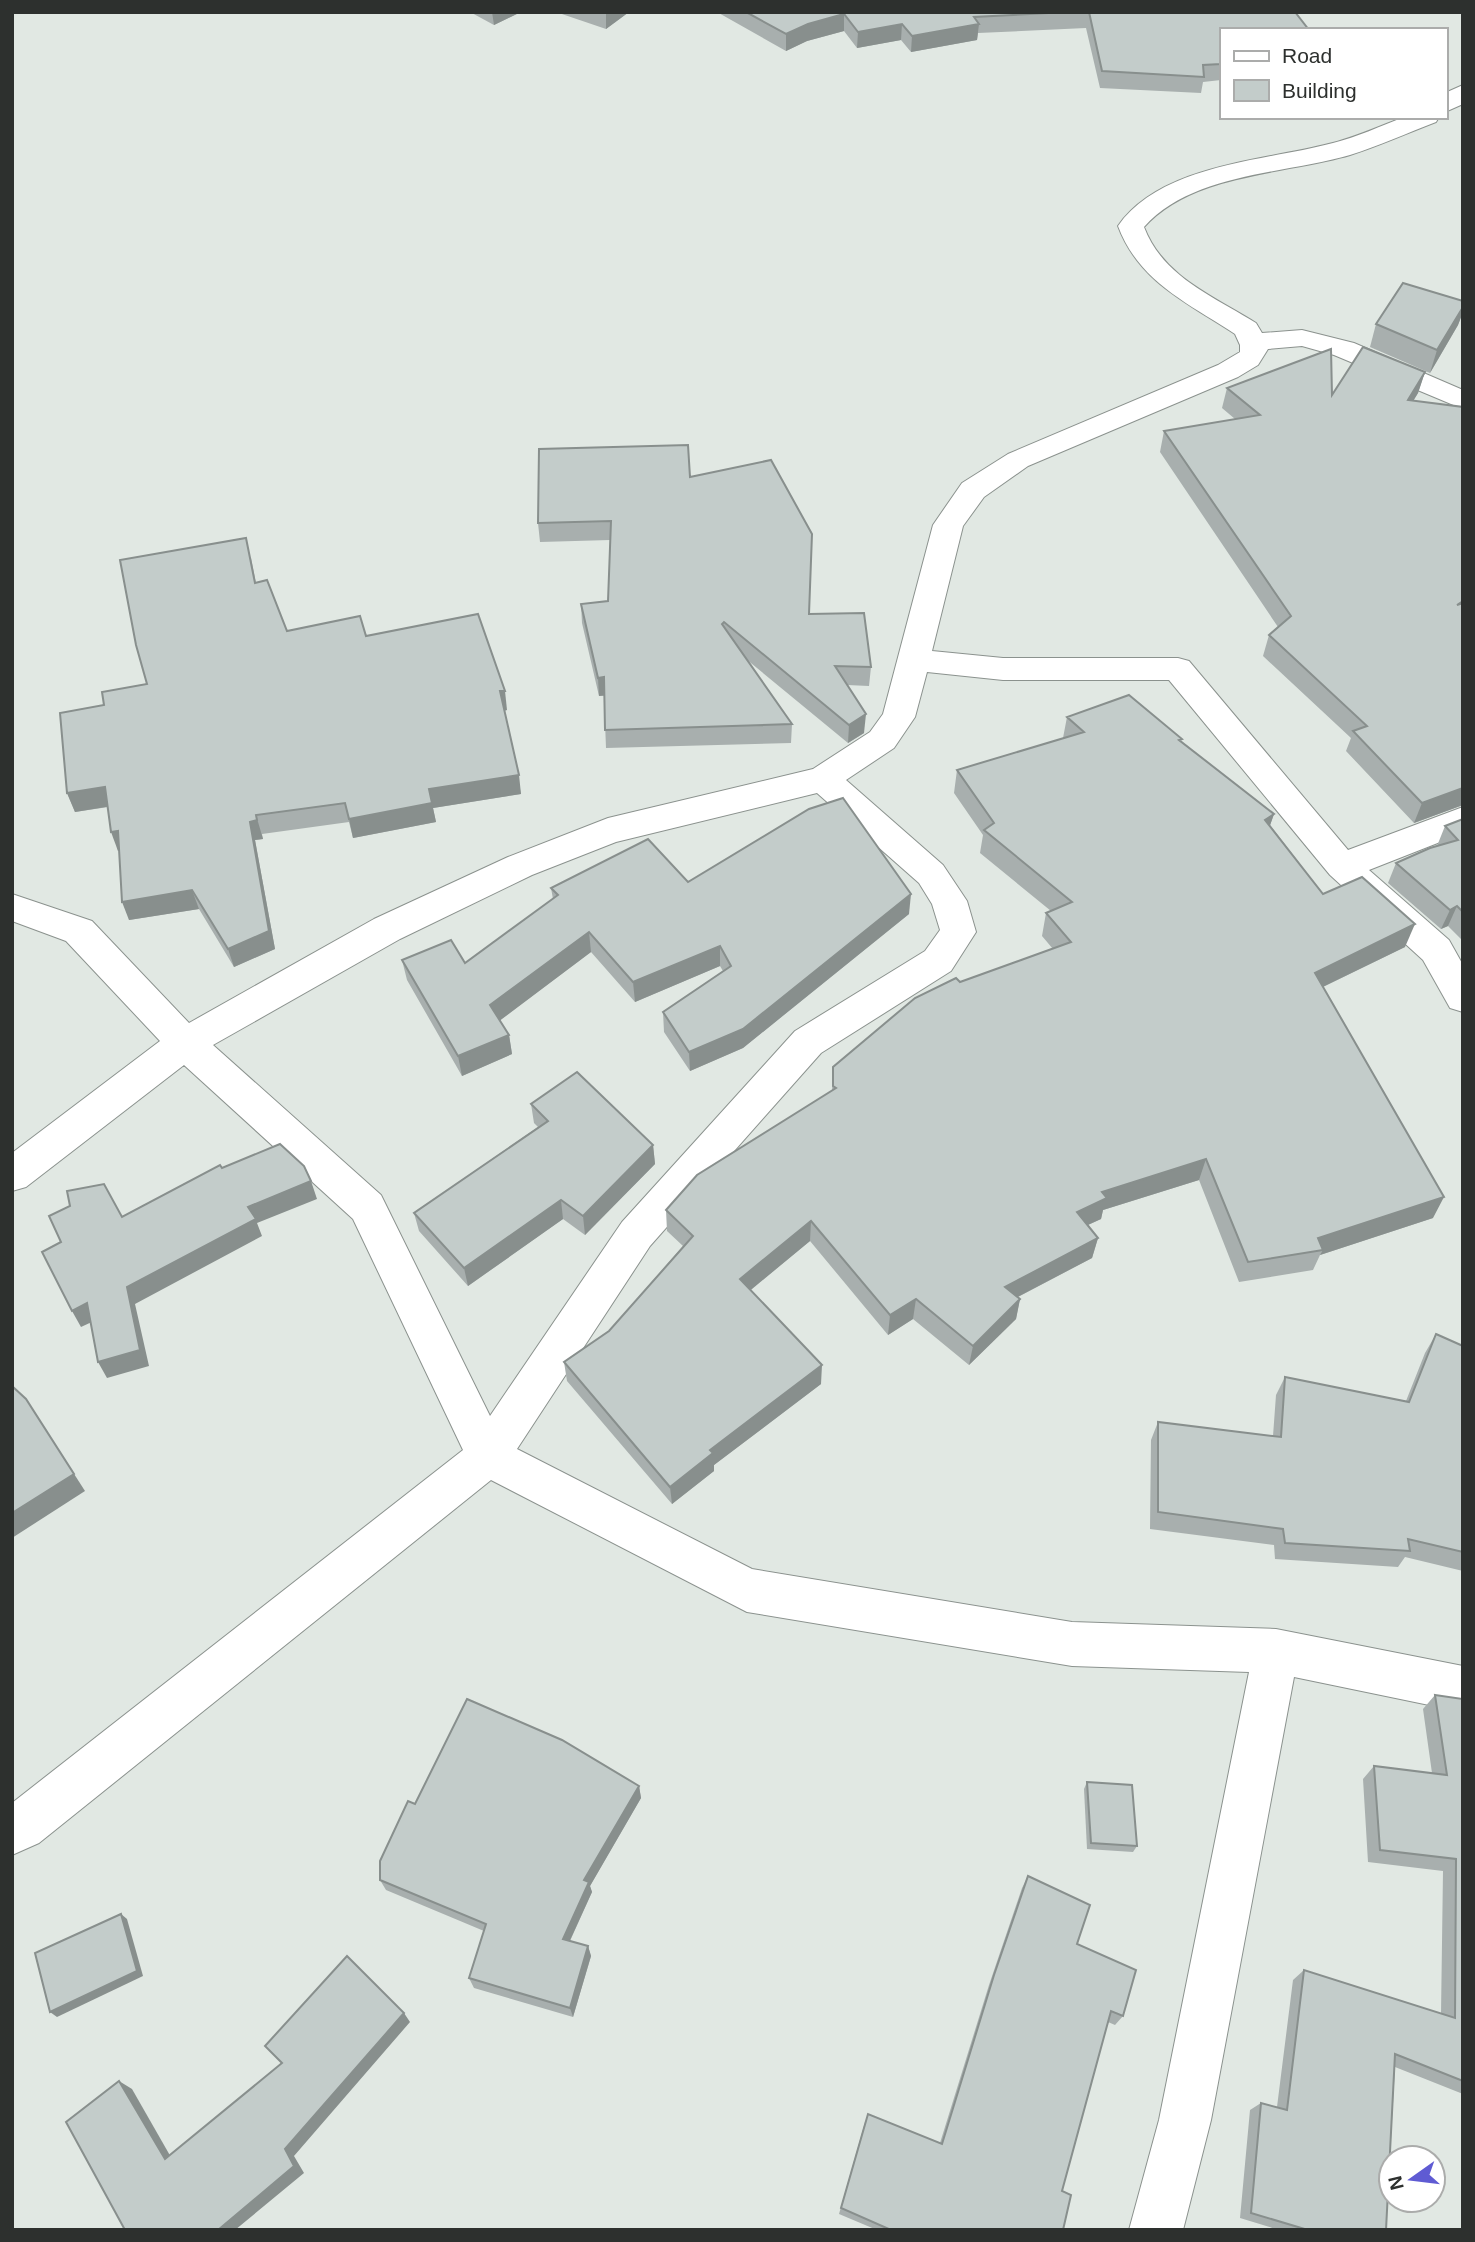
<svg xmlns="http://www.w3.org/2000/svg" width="1475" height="2242" font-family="Helvetica,sans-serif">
	<rect width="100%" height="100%" fill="#e1e8e3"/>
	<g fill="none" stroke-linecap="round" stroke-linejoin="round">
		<defs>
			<g id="street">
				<polygon points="1463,85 1463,104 1445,112 1445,93"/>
				<path d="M1404 117H1439L1436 122C1407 133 1379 146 1350 155 1285 174 1192 173 1144 227 1163 277 1213 296 1256 323L1262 333 1302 330 1354 343 1463 390V409L1334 355 1302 346 1268 349 1258 365 1238 377 1028 466 984 497 963 526 932 651 1003 658H1178L1189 661 1348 850 1463 807V833L1369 870 1449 940 1463 965V1012L1450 1008 1423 960 1330 875 1169 680H1003L927 672 915 717 894 748 846 780 943 865 967 901 976 932 951 971 821 1053 650 1246 517 1449 752 1569 1072 1622 1276 1629 1463 1666V1712L1294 1677 1211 2120 1183 2230H1129L1159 2120 1249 1672 1072 1666 747 1612 491 1480 39 1843 12 1855V1803L463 1450 353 1219 184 1065 26 1187 12 1191V1153L160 1041 66 941 12 921V894L92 921 189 1023 374 919 508 857 608 818 813 769 870 732 883 714 933 525 962 483 1008 454 1218 365 1240 352V345L1235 334C1188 303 1139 282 1118 226 1161 164 1266 161 1333 143 1357 137 1381 126 1404 117ZM817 793 919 883 932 904 940 930 925 951 795 1031 622 1222 490 1416 381 1195 213 1045 400 939 532 875 616 842Z"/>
			</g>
		</defs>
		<use href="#street" stroke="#8b928e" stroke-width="2"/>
		<use href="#street" fill="#fff" fill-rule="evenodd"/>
	</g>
	<g fill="#a8afae">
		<polygon points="470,12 521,12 494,25"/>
		<polygon points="556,12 629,12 606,29"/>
		<polygon points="717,12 1295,12 1221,30 1221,80 1203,82 1201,93 1100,88 1086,28 978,33 977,40 911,52 901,40 857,48 844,31 807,41 786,51"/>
		<polygon points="1463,301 1463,312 1458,325 1430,373 1370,347 1376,324"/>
		<polygon points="1425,372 1418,393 1413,401 1463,407 1463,805 1414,823 1346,751 1351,738 1263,656 1269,635 1278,627 1160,452 1164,431 1235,419 1222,408 1227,388 1332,395"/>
		<polygon points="690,477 809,614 871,667 869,686 847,685 864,733 848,743 746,659 792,724 791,743 606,748 604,696 599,696 582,623 581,604 608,601 610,540 540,542 538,523"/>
		<polygon points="251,558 256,583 287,631 366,636 507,710 504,711 521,794 433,808 436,822 353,838 349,822 262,834 263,839 255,840 275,949 234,967 199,909 129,920 119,851 118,851 108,807 75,812 67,793 104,705 147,684"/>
		<polygon points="1067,717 1182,739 1181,742 1274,814 1270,825 1323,894 1405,947 1323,987 1433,1218 1320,1255 1313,1270 1239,1282 1199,1180 1103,1210 1101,1219 1088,1225 1098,1238 1092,1258 1018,1297 1020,1299 1016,1319 969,1365 913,1319 888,1335 810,1241 750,1290 821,1384 714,1465 714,1471 672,1504 567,1381 564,1362 609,1331 683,1246 667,1231 666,1210 832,1091 833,1067 960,982 1053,949 1042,936 1046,913 1051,911 980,853 983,835 954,793 957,770 1063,738"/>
		<polygon points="1463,819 1463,941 1448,926 1441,929 1388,883 1396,863 1437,846 1445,826"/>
		<polygon points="688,882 909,914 743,1048 690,1071 664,1032 663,1012 723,971 720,966 635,1002 591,952 500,1020 509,1035 512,1054 462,1076 407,980 402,960 465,963 553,899 551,888"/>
		<polygon points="531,1104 653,1145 655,1164 585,1235 563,1219 468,1286 419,1231 414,1213 538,1127 534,1123"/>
		<polygon points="1436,1334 1463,1346 1463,1571 1405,1557 1398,1567 1275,1559 1274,1545 1150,1529 1151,1440 1158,1422 1273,1436 1276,1395 1285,1377 1406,1401 1425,1353"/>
		<polygon points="1435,1695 1463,1699 1463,2094 1395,2067 1386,2230 1279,2230 1240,2218 1250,2110 1261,2103 1277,2107 1293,1980 1304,1970 1441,2014 1443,1871 1368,1862 1363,1779 1374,1766 1432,1773 1423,1709"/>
		<polygon points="1087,1782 1137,1846 1133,1852 1087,1849 1084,1789"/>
		<polygon points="639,1786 641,1798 590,1886 592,1892 570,1941 588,1946 591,1956 573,2017 474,1988 469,1978 484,1931 386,1890 380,1880 415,1804"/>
		<polygon points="1028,1876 1077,1944 1123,2016 1115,2025 1108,2022 1062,2191 1063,2230 877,2230 839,2214 865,2122 940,2143 989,1985 1022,1888"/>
	</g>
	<g fill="#888f8d">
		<polygon points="492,12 521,12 494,25"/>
		<polygon points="606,12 629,12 606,29"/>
		<polygon points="844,14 844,31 807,41 786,51 786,34 808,24"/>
		<polygon points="902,24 901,40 857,48 858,32"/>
		<polygon points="979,24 977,40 911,52 912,36"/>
		<polygon points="1463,307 1463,312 1458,325 1430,373 1437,350"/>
		<polygon points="1425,372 1418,393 1401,421 1408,400"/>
		<polygon points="604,677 606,695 599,696 598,678"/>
		<polygon points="500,691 505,691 507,710 502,711"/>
		<polygon points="866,714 864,733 848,743 849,725"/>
		<polygon points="519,775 521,794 433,808 436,822 353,838 349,819 429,789"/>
		<polygon points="105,787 112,806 75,812 67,793"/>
		<polygon points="1463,788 1463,805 1414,823 1422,803"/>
		<polygon points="1274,814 1266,837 1265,820"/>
		<polygon points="256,815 263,839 255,840 275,949 234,967 228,949 250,822"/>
		<polygon points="118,831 125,850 118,851 111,832"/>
		<polygon points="192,890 199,909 129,920 122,902"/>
		<polygon points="911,894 909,914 743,1048 690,1071 689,1052"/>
		<polygon points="1457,906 1448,926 1441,929 1450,910"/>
		<polygon points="1415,924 1405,947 1306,995 1315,973"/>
		<polygon points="589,932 591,952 494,1025 490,1005"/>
		<polygon points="720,946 720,966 635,1002 633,982"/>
		<polygon points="509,1035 512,1054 462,1076 458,1056"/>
		<polygon points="653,1145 655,1164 585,1235 583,1216"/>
		<polygon points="1206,1159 1199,1180 1103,1210 1101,1219 1072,1232 1077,1212 1102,1192"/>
		<polygon points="311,1181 317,1199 257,1223 262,1236 135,1304 149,1366 107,1378 98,1362 127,1287 248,1207"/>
		<polygon points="1444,1197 1433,1218 1320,1255 1323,1250 1318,1238"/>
		<polygon points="561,1200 563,1219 468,1286 464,1268"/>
		<polygon points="811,1221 810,1241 740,1299 740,1279"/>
		<polygon points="1098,1238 1092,1258 1000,1306 1005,1287"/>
		<polygon points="916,1299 913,1319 888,1335 890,1315"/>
		<polygon points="1020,1299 1016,1319 969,1365 973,1346"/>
		<polygon points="87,1303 96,1320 81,1327 72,1311"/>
		<polygon points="822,1365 821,1384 714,1465 714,1471 672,1504 670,1487 710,1450"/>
		<polygon points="26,1399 85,1491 12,1538 12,1513"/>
		<polygon points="639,1786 641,1798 590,1886 592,1892 566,1949 563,1939 584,1880"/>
		<polygon points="121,1914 127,1919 143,1976 57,2017 50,2012"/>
		<polygon points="588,1946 591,1956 573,2017 570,2008"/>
		<polygon points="404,2013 410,2022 294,2156 304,2173 235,2230 218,2230 285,2149"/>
		<polygon points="119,2081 132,2089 176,2166 165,2159"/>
	</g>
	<g fill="#c3ccca" stroke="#888f8d" stroke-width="2">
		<polygon points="746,12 1067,12 974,17 979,24 912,36 902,24 858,32 844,14 808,24 786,34"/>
		<polygon points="1089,12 1295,12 1309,30 1221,30 1221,64 1203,65 1204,77 1102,71"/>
		<polygon points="1403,283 1463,301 1463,307 1437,350 1376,324"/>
		<polygon points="1363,347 1425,372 1408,400 1463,407 1463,601 1457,605 1463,603 1463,788 1422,803 1353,731 1367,726 1269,635 1291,616 1164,431 1260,415 1227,388 1331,349 1332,395"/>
		<polygon points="688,445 690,477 771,460 812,534 809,614 864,613 871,667 835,666 866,714 849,725 724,622 722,624 792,724 605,730 604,677 598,678 581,604 608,601 611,521 538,523 539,449"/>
		<polygon points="246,538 255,583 267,580 287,631 360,616 366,636 478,614 505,691 500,691 519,775 429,789 432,803 349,819 345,803 256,815 257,820 250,822 269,931 228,949 192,890 122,902 118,831 111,832 105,787 67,793 60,713 104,705 102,692 147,684 136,645 120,560"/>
		<polygon points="1129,695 1182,739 1179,740 1274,814 1265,820 1323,894 1362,877 1415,924 1315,973 1444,1197 1318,1238 1323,1250 1248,1262 1206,1159 1102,1192 1107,1198 1077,1212 1098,1238 1005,1287 1020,1299 973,1346 916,1299 890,1315 811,1221 740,1279 822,1365 710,1450 713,1453 670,1487 564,1362 609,1331 693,1236 666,1210 697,1175 836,1088 833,1086 833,1067 915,998 956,978 960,982 1071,942 1046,913 1072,902 984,830 994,823 957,770 1084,732 1067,717"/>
		<polygon points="843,798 911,894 743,1029 689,1052 663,1012 731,966 720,946 633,982 589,932 490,1005 509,1035 458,1056 402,960 451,940 465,963 558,895 551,888 648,839 688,882 809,809"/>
		<polygon points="1463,819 1463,912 1457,906 1450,910 1396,863 1430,848 1458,840 1445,826"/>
		<polygon points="577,1072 653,1145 583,1216 561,1200 464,1268 414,1213 548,1121 531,1104"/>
		<polygon points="280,1144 304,1166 311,1181 248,1207 256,1219 127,1287 140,1350 98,1362 87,1303 72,1311 42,1252 61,1242 49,1216 70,1206 67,1191 104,1184 122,1217 220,1165 222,1168"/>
		<polygon points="1436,1334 1463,1346 1463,1552 1408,1539 1410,1551 1285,1543 1283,1529 1158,1512 1158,1422 1281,1437 1285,1377 1409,1402"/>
		<polygon points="12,1386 26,1399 74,1474 12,1513"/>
		<polygon points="1435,1695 1463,1699 1463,2081 1395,2054 1386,2230 1308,2230 1251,2213 1261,2103 1287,2110 1304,1970 1455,2018 1456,1859 1380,1850 1374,1766 1447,1775"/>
		<polygon points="467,1699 562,1740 639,1786 584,1880 589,1882 563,1939 588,1946 570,2008 469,1978 486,1924 380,1880 380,1861 408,1801 415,1804"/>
		<polygon points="1087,1782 1132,1785 1137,1846 1091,1843"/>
		<polygon points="1028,1876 1090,1905 1077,1944 1136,1970 1123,2016 1111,2011 1062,2191 1071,2195 1063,2230 891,2230 841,2208 868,2114 942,2144 994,1975"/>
		<polygon points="121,1914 137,1971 50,2012 35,1953"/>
		<polygon points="347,1956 404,2013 285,2149 294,2166 218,2230 125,2230 66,2122 119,2081 165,2159 282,2063 265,2046"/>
	</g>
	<rect width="1475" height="2242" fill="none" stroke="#2d302e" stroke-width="28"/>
	<rect x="1220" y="28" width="228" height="91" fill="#ffffff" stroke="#abacab" stroke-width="2"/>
	<rect x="1234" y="51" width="35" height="10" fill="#ffffff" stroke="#abacab" stroke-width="2"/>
	<text x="1282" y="63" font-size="21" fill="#2d302e">Road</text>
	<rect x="1234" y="80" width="35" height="21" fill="#c3ccca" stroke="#abacab" stroke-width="2"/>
	<text x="1282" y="98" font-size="21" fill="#2d302e">Building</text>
	<g transform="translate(1412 2179) rotate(256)"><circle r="33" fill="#ffffff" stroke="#abacab" stroke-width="2"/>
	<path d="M0-5L12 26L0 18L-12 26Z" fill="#5f5bd3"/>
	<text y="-10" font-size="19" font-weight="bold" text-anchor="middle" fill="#2d302e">N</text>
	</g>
</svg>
